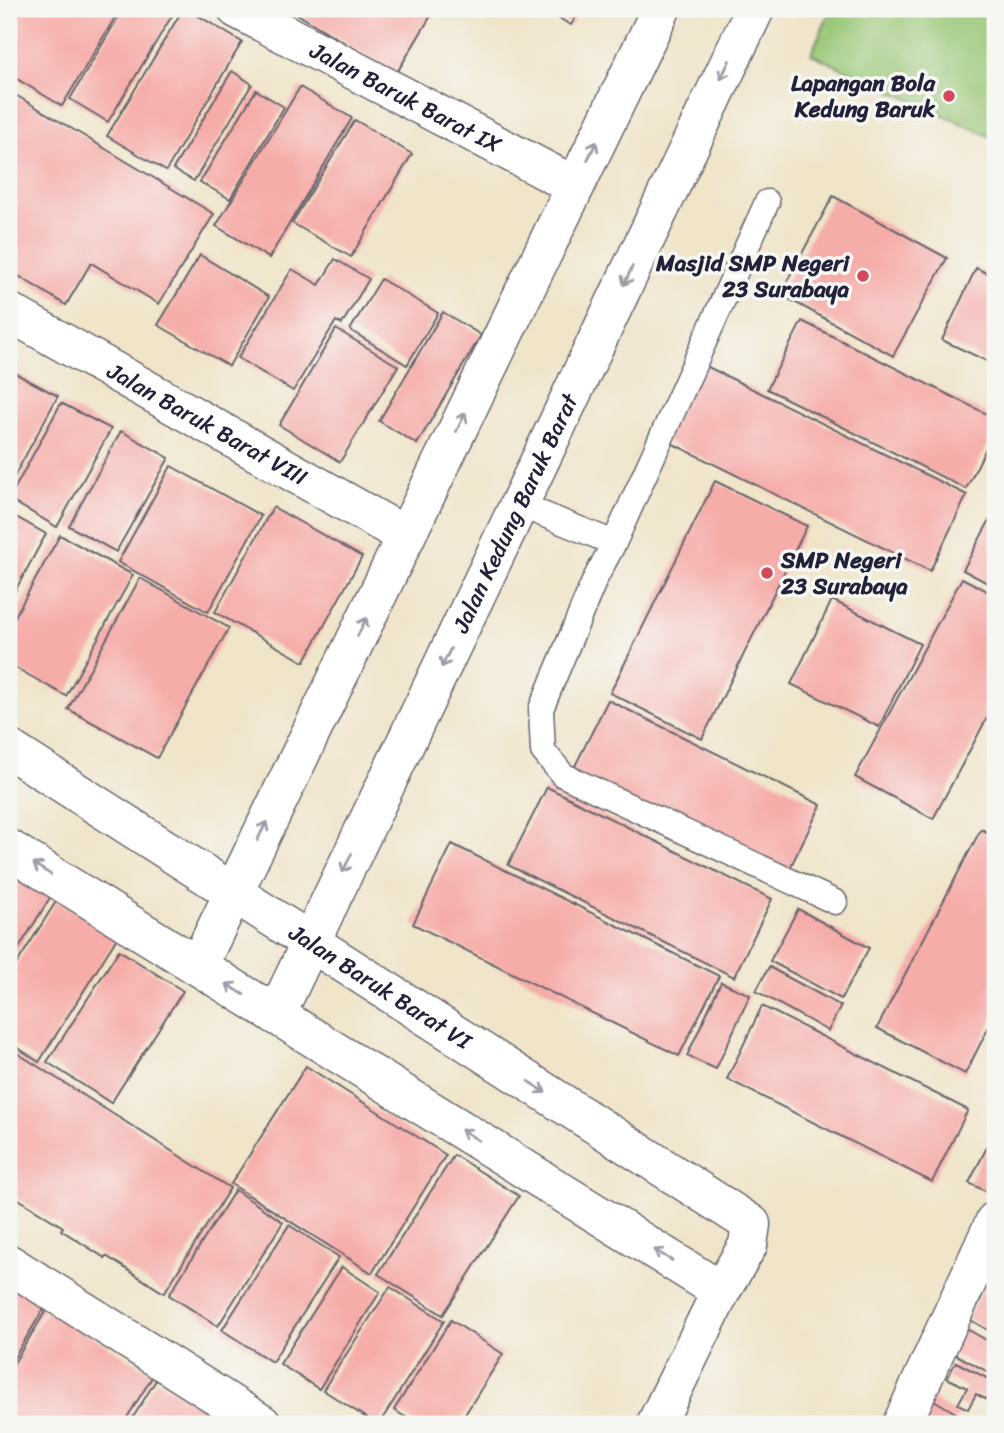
<svg xmlns="http://www.w3.org/2000/svg" width="1004" height="1433" font-family="Sriracha,sans-serif">
	<rect width="100%" height="100%" fill="#f6f6f2"/>
	<filter id="ink" filterUnits="userSpaceOnUse"><feTurbulence type="fractalNoise" baseFrequency=".0143" numOctaves="2"/><feDisplacementMap in="SourceGraphic" scale="14" xChannelSelector="R" yChannelSelector="G"/><feConvolveMatrix kernelMatrix="1 2 1 2 8 2 1 2 1" color-interpolation-filters="sRGB"/></filter>
	<filter id="wash" filterUnits="userSpaceOnUse"><feTurbulence type="fractalNoise" baseFrequency=".00686" numOctaves="4" result="noise"/><feDisplacementMap in="SourceGraphic" scale="28" xChannelSelector="R" yChannelSelector="G"/><feGaussianBlur stdDeviation="1.57" result="paint"/><feColorMatrix in="noise" values="0 0 0 0 0 0 0 0 0 0 0 0 0 0 0 0 0 1.4 0 .05"/><feComposite in="paint" operator="in"/></filter>
	<g filter="url(#wash)">
		<rect width="100%" height="100%" fill="#f0e4c9"/>
		<polygon fill="#98c675" stroke="#5d7458" stroke-width="2" points="831,9 995,9 995,139 811,54"/>
		<g id="blocks">
			<g fill="#f6aca9">
				<polygon points="9,9 120,9 62,106 15,78 11,85 9,83"/>
				<polygon points="123,9 176,9 108,122 70,99"/>
				<polygon points="183,9 187,9 242,42 166,171 107,136"/>
				<polygon points="289,9 435,9 396,74"/>
				<polygon points="543,9 581,9 571,25"/>
				<polygon points="232,71 252,84 194,181 173,169"/>
				<polygon points="300,87 352,118 269,258 216,226"/>
				<polygon points="256,90 284,107 230,199 200,182"/>
				<polygon points="9,91 214,214 159,304 91,263 66,305 9,270"/>
				<polygon points="355,120 412,154 351,257 292,223"/>
				<polygon points="833,196 947,258 893,356 780,294"/>
				<polygon points="200,255 269,297 229,366 158,325"/>
				<polygon points="335,259 369,279 342,324 336,321 293,391 238,358 292,269 319,285"/>
				<polygon points="976,268 995,277 995,365 942,340"/>
				<polygon points="381,279 438,313 407,365 350,330"/>
				<polygon points="443,312 481,335 417,444 379,421"/>
				<polygon points="802,321 995,418 995,430 966,489 767,389"/>
				<polygon points="336,329 398,366 340,462 279,425"/>
				<polygon points="702,364 967,495 930,571 665,440"/>
				<polygon points="9,370 58,396 9,486"/>
				<polygon points="61,403 111,429 57,527 9,499"/>
				<polygon points="121,431 169,458 116,552 69,526"/>
				<polygon points="171,466 261,516 208,612 118,562"/>
				<polygon points="715,481 807,526 702,739 610,693"/>
				<polygon points="273,507 362,557 304,662 215,612"/>
				<polygon points="995,510 995,587 963,570"/>
				<polygon points="9,513 46,534 9,602"/>
				<polygon points="60,535 133,575 66,696 9,664 9,627"/>
				<polygon points="140,578 229,628 157,758 68,709"/>
				<polygon points="962,578 995,595 995,703 933,819 855,777"/>
				<polygon points="832,600 920,644 879,727 791,684"/>
				<polygon points="608,700 821,805 785,878 572,772"/>
				<polygon points="547,787 772,899 734,977 508,865"/>
				<polygon points="981,829 995,836 995,1015 965,1074 877,1028"/>
				<polygon points="452,844 719,976 679,1056 413,924"/>
				<polygon points="9,870 51,896 9,964"/>
				<polygon points="57,900 117,938 39,1062 9,1042 9,976"/>
				<polygon points="798,909 869,948 841,999 770,961"/>
				<polygon points="119,950 183,991 111,1103 47,1062"/>
				<polygon points="769,967 841,1006 828,1031 756,991"/>
				<polygon points="721,982 750,995 716,1069 687,1056"/>
				<polygon points="762,1006 968,1110 932,1182 727,1079"/>
				<polygon points="9,1048 230,1188 164,1293 106,1256 105,1258 61,1230 63,1227 9,1193 9,1178 15,1168 9,1163"/>
				<polygon points="306,1066 446,1155 372,1273 231,1184"/>
				<polygon points="995,1128 995,1145 989,1141"/>
				<polygon points="988,1145 995,1148 995,1187 991,1194 969,1183"/>
				<polygon points="454,1155 519,1196 443,1315 378,1274"/>
				<polygon points="235,1190 283,1222 218,1326 169,1295"/>
				<polygon points="289,1225 339,1257 272,1362 222,1330"/>
				<polygon points="342,1267 380,1292 319,1389 280,1364"/>
				<polygon points="9,1271 51,1297 9,1366"/>
				<polygon points="986,1283 995,1288 995,1334 967,1318"/>
				<polygon points="390,1287 444,1321 379,1424 376,1424 323,1390"/>
				<polygon points="47,1309 154,1374 123,1424 9,1424 9,1371"/>
				<polygon points="451,1320 503,1354 459,1424 417,1424 394,1410"/>
				<polygon points="960,1325 995,1345 995,1363 990,1373 947,1350"/>
				<polygon points="956,1362 992,1381 995,1375 995,1404 976,1394 968,1409 958,1404 967,1388 947,1378"/>
				<polygon points="156,1380 220,1418 217,1424 129,1424"/>
				<polygon points="927,1396 959,1415 953,1424 918,1424"/>
			</g>
		</g>
	</g>
	<g filter="url(#ink)">
		<use href="#blocks" fill-opacity="0" stroke="#6a666d" stroke-width="2"/>
		<g fill="none" stroke-linecap="round" stroke-linejoin="round">
			<defs>
				<g id="lane">
					<polyline points="520,505 614,543 595,579 541,709 543,751 563,775 835,902"/>
					<polyline points="614,543 767,202"/>
				</g>
				<g id="street">
					<path id="s1" d="M237 9 575 186"/>
					<path id="s2" d="M9 312 406 536"/>
					<path id="s3" d="M9 749 751 1224 748 1245 721 1291 656 1424"/>
					<polyline points="9,849 721,1291"/>
					<polyline points="198,966 661,9"/>
					<path id="s4" d="M276 1015 755 9"/>
					<polyline points="9,1264 262,1424"/>
					<polyline points="902,1424 995,1221"/>
				</g>
			</defs>
			<use href="#lane" stroke="#6a666d" stroke-width="27"/>
			<use href="#street" stroke="#6a666d" stroke-width="41"/>
			<use href="#lane" stroke="#fff" stroke-width="24"/>
			<use href="#street" stroke="#fff" stroke-width="38"/>
		</g>
		<defs><path id="oneway-shaft" d="M-6 0H5M1.5-3L5.5 0L1.5 3" fill="none" stroke-width="1.6" stroke-linecap="round" stroke-linejoin="round" transform="scale(1.75)"/></defs>
		<g stroke="#9c9ca7">
			<use href="#oneway-shaft" transform="translate(725 70) rotate(115)"/>
			<use href="#oneway-shaft" transform="translate(592 151) rotate(-64)"/>
			<use href="#oneway-shaft" transform="translate(628 276) rotate(115)"/>
			<use href="#oneway-shaft" transform="translate(461 422) rotate(-64)"/>
			<use href="#oneway-shaft" transform="translate(362 627) rotate(-64)"/>
			<use href="#oneway-shaft" transform="translate(446 658) rotate(116)"/>
			<use href="#oneway-shaft" transform="translate(262 831) rotate(-64)"/>
			<use href="#oneway-shaft" transform="translate(347 863) rotate(116)"/>
			<use href="#oneway-shaft" transform="translate(42 869) rotate(-148)"/>
			<use href="#oneway-shaft" transform="translate(235 989) rotate(-148)"/>
			<use href="#oneway-shaft" transform="translate(537 1087) rotate(33)"/>
			<use href="#oneway-shaft" transform="translate(470 1135) rotate(-148)"/>
			<use href="#oneway-shaft" transform="translate(663 1255) rotate(-148)"/>
		</g>
	</g>
	<g fill="#d1495b" stroke="#f6f6f2" stroke-width="2.5">
		<circle cx="949" cy="96" r="7"/>
		<circle cx="863" cy="276" r="7"/>
		<circle cx="767" cy="573" r="7"/>
	</g>
	<g text-anchor="middle" dominant-baseline="central" stroke-width="7" stroke-linejoin="round" paint-order="stroke">
		<g font-size="23" font-weight="bold" fill="#22223b" stroke="#f6f6f2" text-anchor="end">
			<text x="935" y="83">Lapangan Bola<tspan x="935" dy="26">Kedung Baruk</tspan></text>
			<text x="849" y="263">Masjid SMP Negeri<tspan x="849" dy="26">23 Surabaya</tspan></text>
			<text x="781" y="560" text-anchor="start">SMP Negeri<tspan x="781" dy="26">23 Surabaya</tspan></text>
		</g>
		<g font-size="23" fill="#22223b" stroke="#f6f6f2">
			<text stroke="none"><textPath href="#s1" startOffset="191">Jalan Baruk Barat IX</textPath></text>
			<text stroke="none"><textPath href="#s2" startOffset="228">Jalan Baruk Barat VIII</textPath></text>
			<text stroke="none"><textPath href="#s4" startOffset="556">Jalan Kedung Baruk Barat</textPath></text>
			<text stroke="none"><textPath href="#s3" startOffset="441">Jalan Baruk Barat VI</textPath></text>
		</g>
	</g>
	<rect width="1004" height="1433" fill="none" stroke="#f6f6f2" stroke-width="35"/>
</svg>
